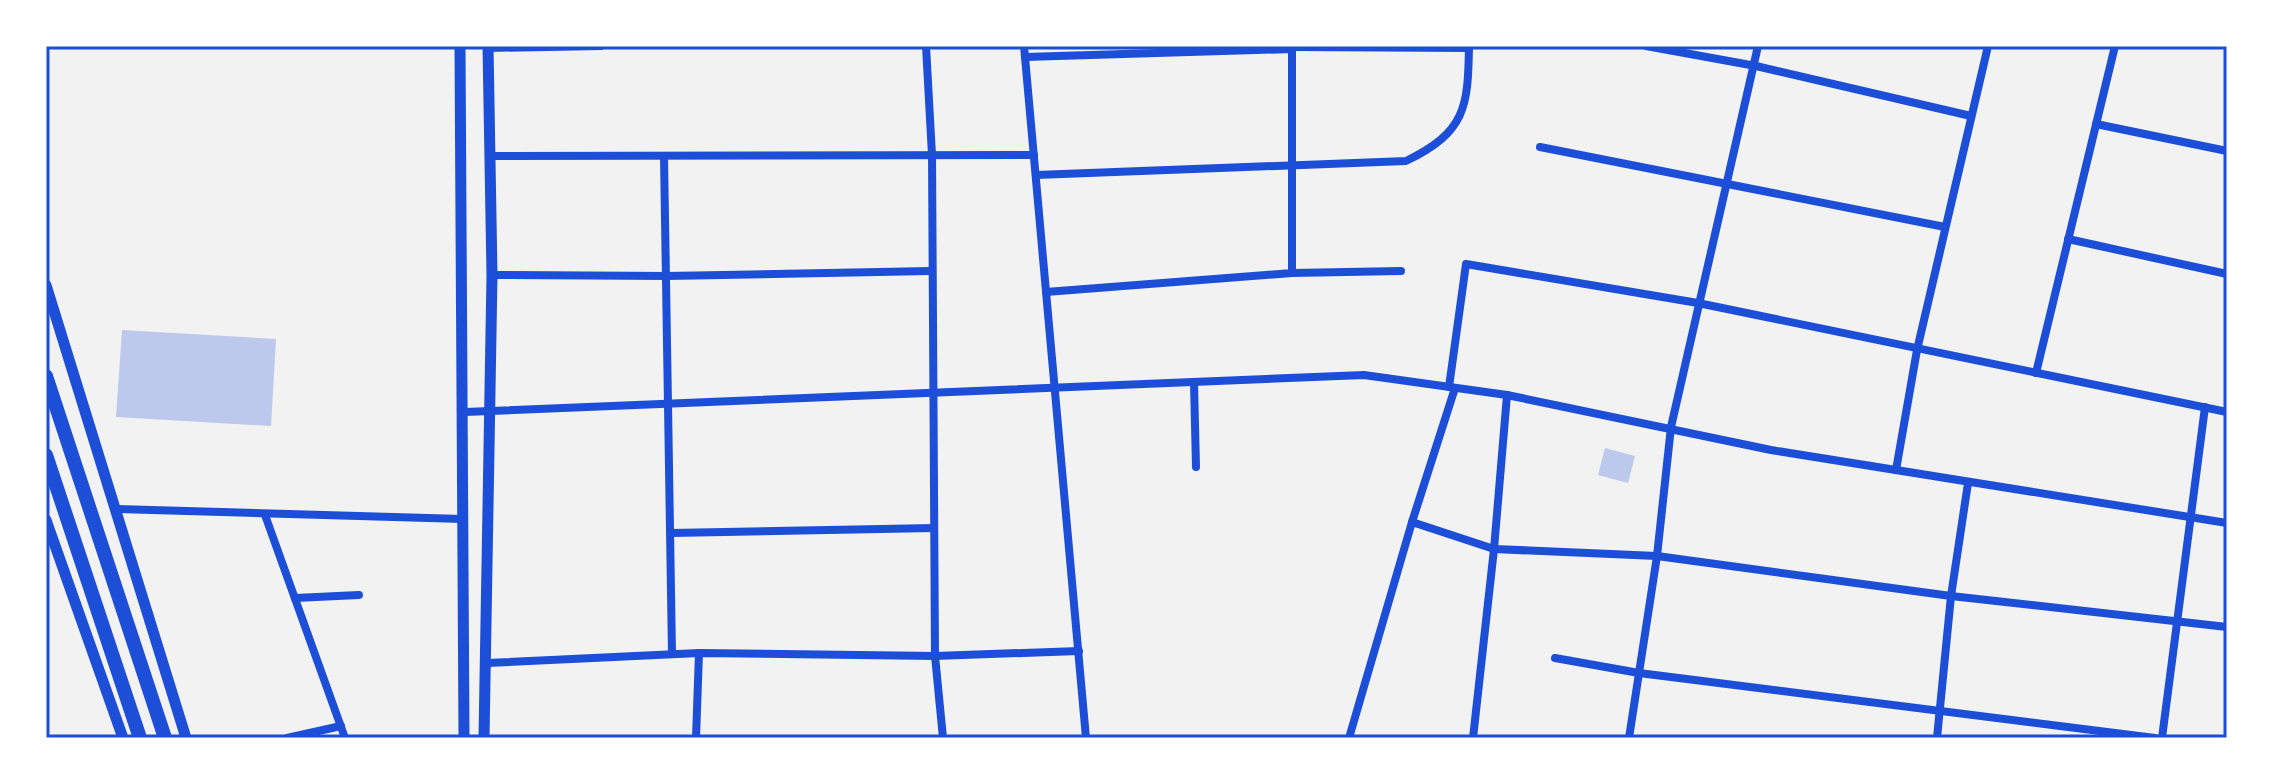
<svg xmlns="http://www.w3.org/2000/svg" width="2273" height="784" font-family="'Open Sans',sans-serif">
	<rect width="100%" height="100%" fill="#f2f2f2"/>
	<g fill="#bdc9ec">
		<polygon points="122,330 276,339 271,426 116,417"/>
		<polygon points="1605,448 1635,456 1628,483 1598,475"/>
	</g>
	<g fill="none" stroke-linecap="round" stroke-linejoin="round">
		<g stroke="#1d4ed8" stroke-width="8">
			<polyline points="926,46 932,155 935,656 943,738"/>
			<polyline points="1024,46 1086,738"/>
			<polyline points="1646,46 1756,66 1971,116"/>
			<polyline points="1293,47 1469,48"/>
			<polyline points="488,48 601,46"/>
			<polyline points="1025,57 1292,49 1292,273 1046,292"/>
			<polyline points="2096,124 2227,151"/>
			<polyline points="1540,147 1945,227"/>
			<polyline points="492,156 1034,155"/>
			<polyline points="664,156 672,654"/>
			<path d="M1036 175 1406 161C1466 132 1468 107 1469 46"/>
			<polyline points="2068,239 2227,274"/>
			<polyline points="1292,273 1401,271"/>
			<polyline points="492,275 667,276 930,271"/>
			<polyline points="2036,373 2115,46"/>
			<polyline points="1194,382 1196,467"/>
			<polyline points="1449,387 1466,264 1698,303 2227,412"/>
			<polyline points="1507,395 1494,549 1657,556 1951,596 2227,627"/>
			<polyline points="465,412 1364,375 1507,395 1771,450 2227,523"/>
			<polyline points="1896,470 1917,350 1988,46"/>
			<polyline points="117,509 463,519"/>
			<polyline points="265,515 345,738"/>
			<polyline points="1412,522 1455,388"/>
			<polyline points="671,533 934,528"/>
			<polyline points="295,598 359,595"/>
			<polyline points="1555,658 1639,673 2155,738"/>
			<polyline points="487,663 699,653 935,656 1079,651"/>
			<polyline points="287,738 341,726"/>
			<polyline points="696,738 699,653"/>
			<polyline points="1349,738 1412,522 1494,549 1473,738"/>
			<polyline points="1629,738 1657,556 1671,427 1758,46"/>
			<polyline points="1937,738 1951,596 1968,483"/>
			<polyline points="2162,738 2205,407"/>
		</g>
		<g stroke="#1d4ed8" stroke-width="11">
			<polyline points="460,46 464,738"/>
			<polyline points="46,285 186,738"/>
			<polyline points="46,520 123,738"/>
			<polyline points="484,738 492,275 488,46"/>
		</g>
		<g stroke="#1d4ed8" stroke-width="14">
			<polyline points="46,376 165,738"/>
			<polyline points="46,455 140,738"/>
		</g>
	</g>
	<rect width="2273" height="784" fill="none" stroke="#ffffff" stroke-width="96"/>
	<rect x="48" y="48" width="2177" height="688" fill="none" stroke="#1d4ed8" stroke-width="3"/>
</svg>
